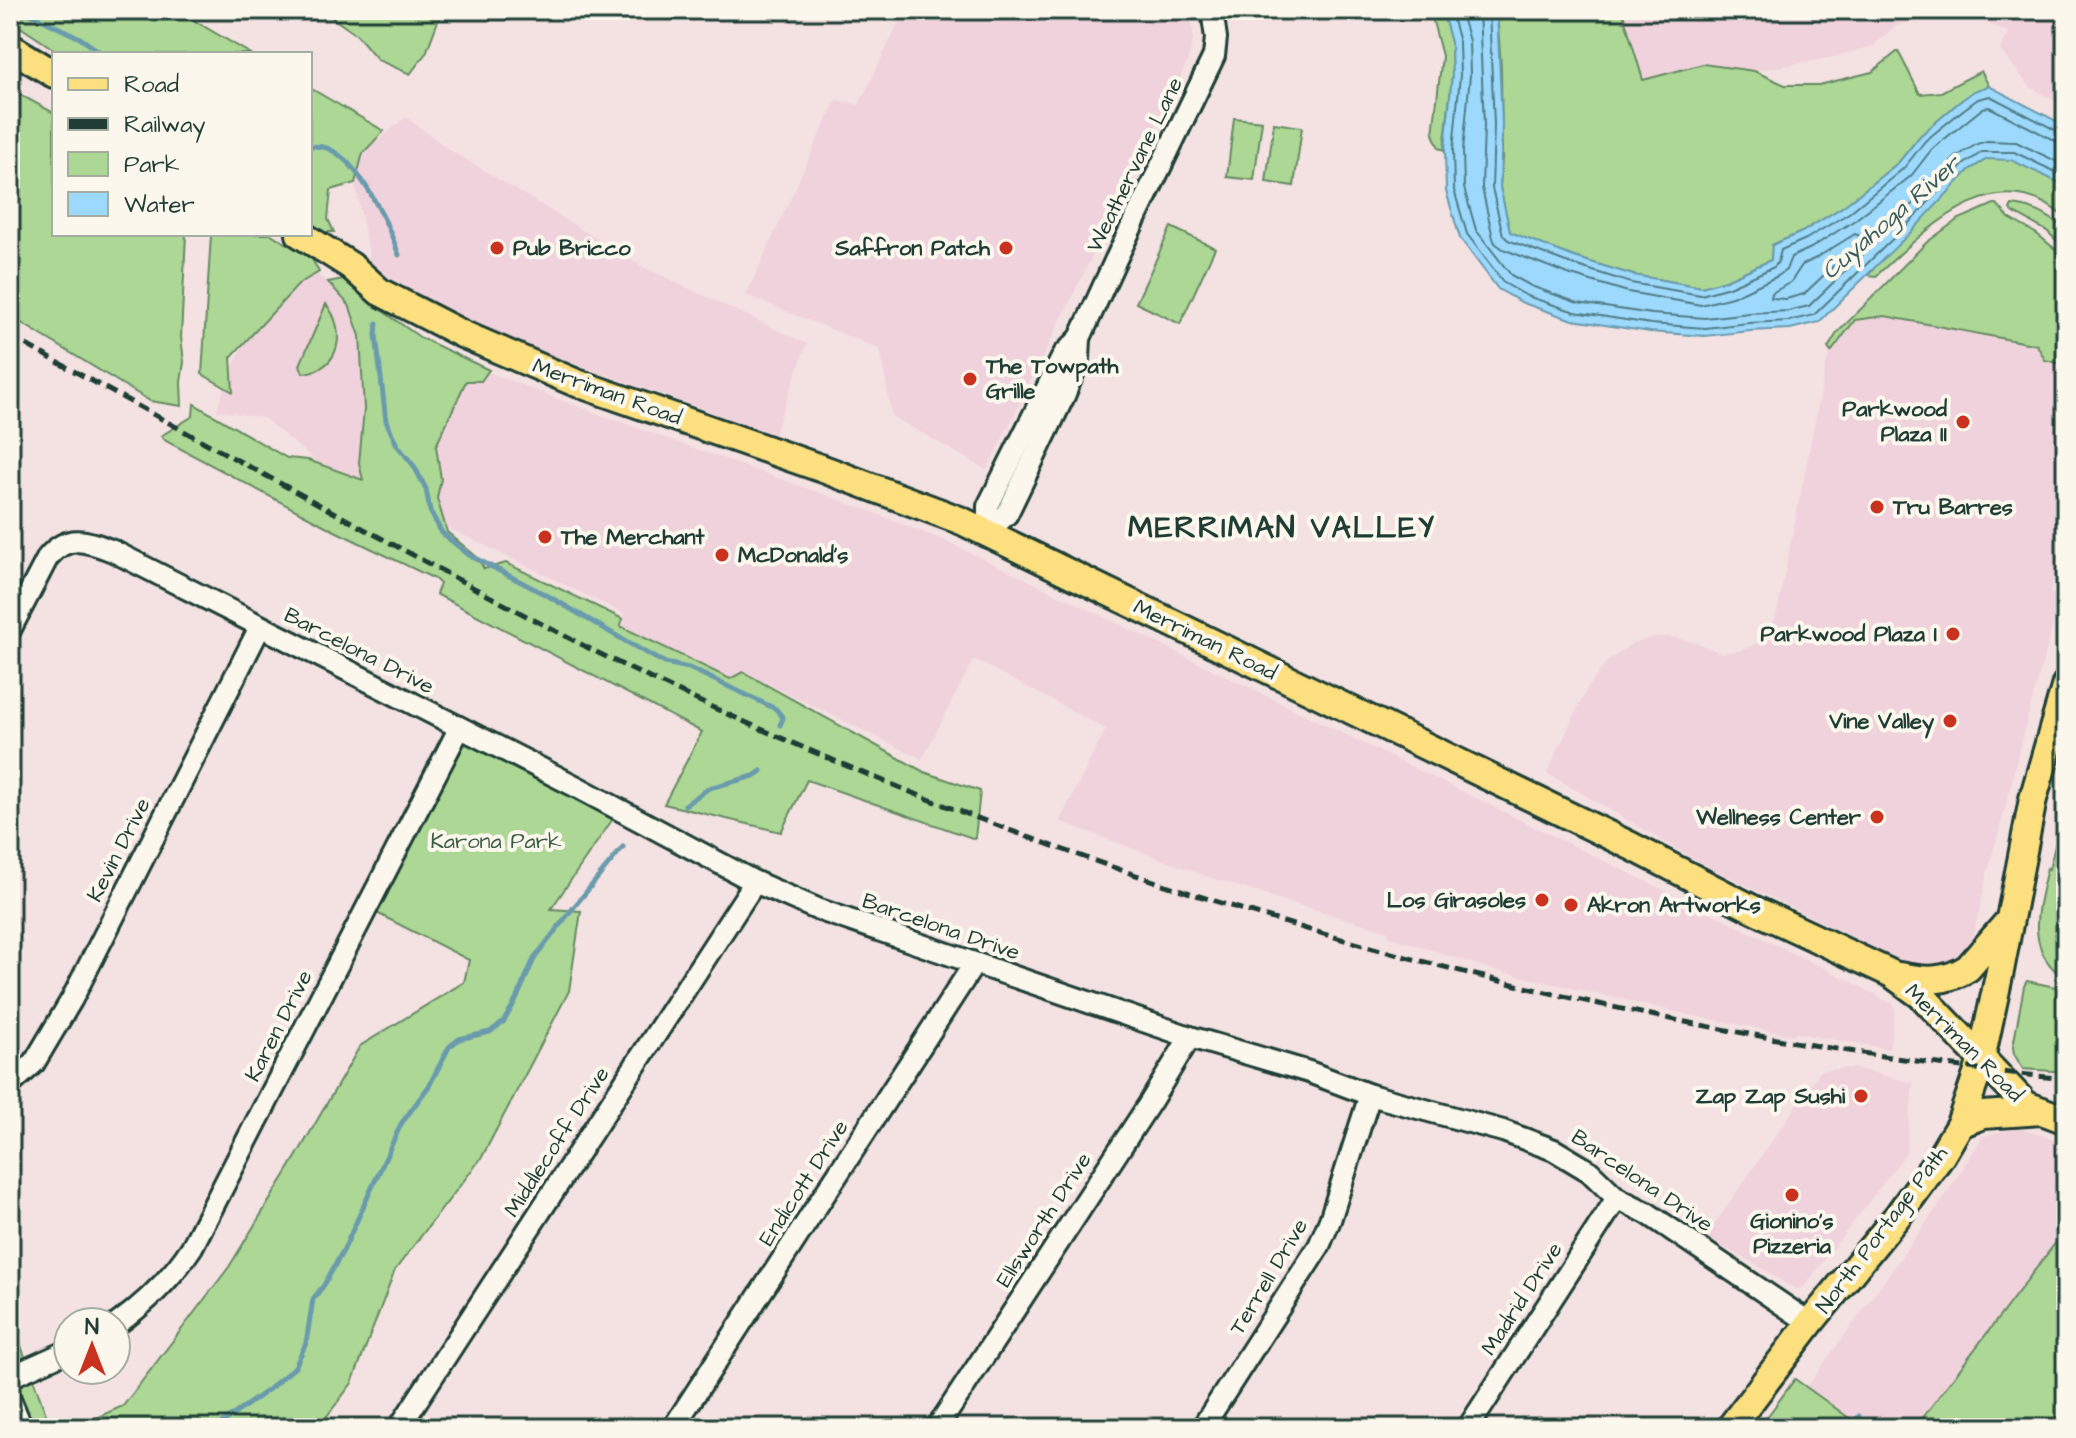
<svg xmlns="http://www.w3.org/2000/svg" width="2076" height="1438" font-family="'Architects Daughter',sans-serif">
	<rect width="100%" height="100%" fill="#f4e1e2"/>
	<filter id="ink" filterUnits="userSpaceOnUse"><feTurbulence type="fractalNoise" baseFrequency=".0125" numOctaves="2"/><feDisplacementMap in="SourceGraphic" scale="16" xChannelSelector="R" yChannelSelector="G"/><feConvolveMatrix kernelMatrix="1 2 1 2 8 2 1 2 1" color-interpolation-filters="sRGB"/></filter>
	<g filter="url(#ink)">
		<g fill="#efd2db">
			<polygon points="905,10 1187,10 1193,29 1193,41 1187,63 987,470 892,416 880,349 746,295 836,100 859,105"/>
			<polygon points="1622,10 1955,10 1895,26 1873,46 1829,58 1754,71 1703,64 1643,80"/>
			<polygon points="1959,10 2066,10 2066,107 2030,87 2000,50 2009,33"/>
			<polygon points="406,117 450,150 645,268 807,344 774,434 558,358 436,304 370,266 368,248 355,183 363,153"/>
			<polygon points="286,254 407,336 478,368 573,405 867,510 945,541 1059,595 1850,981 1894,1005 1895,1013 1889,1049 1797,1033 1792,1035 1685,1014 1490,969 1388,936 1389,931 1278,899 1206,876 1060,821 1106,729 974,659 922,759 744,672 730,679 620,625 625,614 322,466 264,418 217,410 227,380"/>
			<polygon points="1885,316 2037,345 2045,360 2066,365 2066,526 2050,593 2061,596 2020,745 2008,798 1988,870 1969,955 1960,964 1924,972 1701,863 1547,773 1587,689 1606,663 1633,643 1654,637 1677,638 1697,643 1720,653 1739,651 1752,646 1767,634 1777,613 1827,361 1834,346 1855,320"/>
			<polygon points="1855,1068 1913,1083 1906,1153 1803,1288 1796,1289 1789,1286 1754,1263 1705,1238 1821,1070"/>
			<polygon points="2019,1128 2066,1144 2066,1229 1915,1428 1863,1428 1807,1387 1944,1198 1983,1136"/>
		</g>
		<g fill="#acd795" stroke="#668a64" stroke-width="2">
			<polygon points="10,10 176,10 251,54 61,54 10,20"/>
			<polygon points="321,10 442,10 426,53 410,74 378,60 357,35"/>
			<polygon points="1430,10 1442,10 1451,42 1452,76 1444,150 1439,148 1433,134 1442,56"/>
			<polygon points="1497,10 1622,10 1643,80 1703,64 1754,71 1785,85 1819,85 1872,72 1898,51 1920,94 1941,92 1981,71 1989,86 1974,92 1957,104 1920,136 1899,162 1844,206 1802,232 1772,245 1771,260 1726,280 1702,287 1633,275 1574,257 1510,232 1500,187 1502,158 1501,68"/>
			<polygon points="310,88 384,131 363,153 355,183 331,190 328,219 334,232 318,232 310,226"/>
			<polygon points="10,89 54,113 54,234 186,234 181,337 184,362 181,382 182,406 150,401 10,316"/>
			<polygon points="1234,118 1262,121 1254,180 1227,177"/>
			<polygon points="1274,123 1302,127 1294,186 1266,182"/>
			<path d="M1987 159H2011L2066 186V219C1998 155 1927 229 1876 276L1867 275 1969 170Z"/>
			<polygon points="1994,204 1997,204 2009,218 2037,234 2055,249 2066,263 2066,365 2045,360 2037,345 1885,316 1855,320 1831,352 1828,348 1837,333 1926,243 1957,220"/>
			<path d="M2012 205C2033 207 2051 216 2066 231V250L2047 231 2014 213 2010 209Z"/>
			<polygon points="1171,227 1215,248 1180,324 1136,303"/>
			<polygon points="214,234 271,234 312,259 319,272 300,283 231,357 233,392 202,374 211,236"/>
			<polygon points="343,279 367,300 421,338 489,370 481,381 466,381 436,446 441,479 437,498 447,532 478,558 484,569 506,563 623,619 620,626 730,679 743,672 924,772 980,791 975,839 807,780 781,832 664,804 702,732 436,594 440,584 435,579 335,531 166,441 161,436 193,416 194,404 287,458 308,460 363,480 359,463 364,409 360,336 349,305 328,282"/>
			<path d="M326 304C347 330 341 370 303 373L300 365Z"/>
			<polygon points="459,729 619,810 551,909 581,911 569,991 482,1157 395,1270 352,1383 318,1428 73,1428 123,1406 229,1267 296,1157 360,1046 464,982 469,960 367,908"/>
			<path d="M2066 804V979C2023 951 2038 908 2047 868L2049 869Z"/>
			<polygon points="2027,981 2060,988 2066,991 2066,1072 2023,1069 2014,1054 2013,1047 2024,986"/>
			<polygon points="2066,1229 2066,1428 1915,1428"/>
			<polygon points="10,1322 17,1335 51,1428 10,1428"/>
			<polygon points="1795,1379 1863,1428 1759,1428"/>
		</g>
		<polygon fill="#9cd9fd" stroke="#6a9bad" stroke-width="2" points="1442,10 1497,10 1502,124 1500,187 1510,232 1574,257 1633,275 1702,287 1726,280 1771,260 1772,245 1802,232 1844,206 1899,162 1920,136 1957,104 1974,91 1989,86 2066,126 2066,186 2011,160 1987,159 1969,170 1914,229 1819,322 1790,329 1750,331 1705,336 1650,332 1573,320 1523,303 1498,289 1460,238 1446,191 1445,150 1452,76 1451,42"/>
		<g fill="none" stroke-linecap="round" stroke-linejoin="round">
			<g stroke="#517b84" stroke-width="2">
				<polyline points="1450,10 1459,42 1460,76 1453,150 1454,190 1467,234 1504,283 1527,296 1575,312 1651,324 1705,328 1749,323 1789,321 1814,315 1908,224 1963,165 1982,152 2014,152 2066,177"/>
				<polyline points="1460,10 1469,41 1470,75 1463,151 1464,188 1476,230 1511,275 1531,286 1578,303 1652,314 1705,318 1749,313 1788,311 1809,306 1901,217 1956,157 1977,144 1987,141 2016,142 2066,166"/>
				<polyline points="1479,10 1484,125 1482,188 1493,238 1495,243 1503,249 1568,274 1628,292 1701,305 1732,297 1778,276 1786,270 1791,257 1811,248 1855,220 1911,176 1932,149 1983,108 1989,107 2056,141 2066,143"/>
				<polyline points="1489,10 1494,125 1492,188 1503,235 1508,240 1571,264 1631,283 1701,295 1729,287 1774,267 1778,262 1781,250 1806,239 1849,213 1904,168 1925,141 1963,110 1978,99 1990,96 2059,132 2066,133"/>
				<polygon points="1855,234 1860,236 1860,241 1804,294 1786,299 1771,298 1772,293 1791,282 1802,265 1816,258"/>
			</g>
			<g stroke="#6a9bad" stroke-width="5">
				<polyline points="22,10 80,38 103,54"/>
				<path d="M310 146C316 146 323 146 329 149 360 162 388 224 399 255"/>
				<polyline points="377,323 376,335 386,421 397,445 414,466 426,489 430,511 442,533 469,555 550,597 646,653 665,663 689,668 776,709 783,718 780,725"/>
				<polyline points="685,805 709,788 754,776 761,771"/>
				<polyline points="215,1428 269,1389 295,1367 306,1343 313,1299 324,1285 344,1249 401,1124 429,1086 449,1047 459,1039 490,1032 504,1021 516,1000 534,959 569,913 623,847"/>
				<polyline points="1852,1428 1859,1416"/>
			</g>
			<defs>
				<g id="minor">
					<polyline points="988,532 988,506 1064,354 1080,338 1116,259 1214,56 1216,38 1212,10"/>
					<polyline points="988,532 1007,514 1064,396 1079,359 1080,338"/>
					<path d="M10 630 48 557C68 533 87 541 113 551L577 787 755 882 817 909 1190 1037 1309 1072 1370 1095 1503 1131 1554 1150 1589 1171 1617 1198 1647 1213 1810 1323"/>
					<polyline points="10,1085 34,1063 72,999 260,627"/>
					<path d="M116 1325C146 1303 172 1278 192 1247L459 729"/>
					<polyline points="10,1377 68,1351"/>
					<polyline points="10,1399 22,1428"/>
					<polyline points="399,1428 755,882"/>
					<polyline points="673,1428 974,964"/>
					<polyline points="937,1428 1151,1101 1190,1037"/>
					<polyline points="1202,1428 1319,1246 1330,1220 1370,1095"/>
					<polyline points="1468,1428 1617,1198"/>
				</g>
				<g id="major">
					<polyline points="10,47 54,74"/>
					<polyline points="300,234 351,266 380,292 462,334 574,382 826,470 962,521 1631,846 1751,908 1892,974 1922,996 2026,1105 2066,1120"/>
					<path d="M1899 976C1924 981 1945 983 1968 968L2007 923"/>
					<polyline points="1960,1124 1983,1115 2042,1111"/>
					<polyline points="1730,1428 1810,1323 1899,1214 1941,1156 1960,1124 1979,1069 2000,971 2033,799 2066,684"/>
				</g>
			</defs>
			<use href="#minor" stroke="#1f3d34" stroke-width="26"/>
			<use href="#major" stroke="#1f3d34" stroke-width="32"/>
			<use href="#minor" stroke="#fbf7ec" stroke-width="20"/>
			<use href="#major" stroke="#fce080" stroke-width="26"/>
			<path stroke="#1f3d34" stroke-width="5" stroke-dasharray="12 6" stroke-linecap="butt" d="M10 336C130 402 250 467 370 532 471 586 571 642 675 690 1112 894 1585 1030 2066 1079"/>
		</g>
	</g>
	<g fill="#c8321e" stroke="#fbf7ec" stroke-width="3">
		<circle cx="497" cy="248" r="8"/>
		<circle cx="1006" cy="248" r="8"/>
		<circle cx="970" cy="379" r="8"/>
		<circle cx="1963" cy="422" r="8"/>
		<circle cx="1877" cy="507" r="8"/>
		<circle cx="545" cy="537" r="8"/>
		<circle cx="722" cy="555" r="8"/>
		<circle cx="1953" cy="634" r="8"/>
		<circle cx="1950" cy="721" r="8"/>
		<circle cx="1877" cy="817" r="8"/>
		<circle cx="1542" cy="900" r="8"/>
		<circle cx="1571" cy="905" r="8"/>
		<circle cx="1861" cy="1096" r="8"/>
		<circle cx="1792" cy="1195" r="8"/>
	</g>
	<g text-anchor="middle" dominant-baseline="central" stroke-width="8" stroke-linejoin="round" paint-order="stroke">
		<g font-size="22" fill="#1f3d34" stroke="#fbf7ec">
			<text transform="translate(1135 165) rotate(-64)">Weathervane Lane</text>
			<text transform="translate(607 392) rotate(20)">Merriman Road</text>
			<text transform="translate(1205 640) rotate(26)">Merriman Road</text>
			<text transform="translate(359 651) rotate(27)">Barcelona Drive</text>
			<text transform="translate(119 850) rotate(-63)">Kevin Drive</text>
			<text transform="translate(941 927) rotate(19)">Barcelona Drive</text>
			<text transform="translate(279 1026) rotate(-63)">Karen Drive</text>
			<text transform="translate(1964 1043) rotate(45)">Merriman Road</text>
			<text transform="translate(557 1142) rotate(-57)">Middlecoff Drive</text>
			<text transform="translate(1642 1181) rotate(34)">Barcelona Drive</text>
			<text transform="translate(804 1183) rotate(-57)">Endicott Drive</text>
			<text transform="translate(1044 1220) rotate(-57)">Ellsworth Drive</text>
			<text transform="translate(1882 1230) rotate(-53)">North Portage Path</text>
			<text transform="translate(1269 1277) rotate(-59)">Terrell Drive</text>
			<text transform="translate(1522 1299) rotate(-57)">Madrid Drive</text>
		</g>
		<g font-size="22" font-weight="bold" fill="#1f3d34" stroke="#fbf7ec" text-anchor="end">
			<text x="513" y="248" text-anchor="start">Pub Bricco</text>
			<text x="990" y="248">Saffron Patch</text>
			<text x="986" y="366" text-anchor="start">The Towpath<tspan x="986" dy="25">Grille</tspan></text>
			<text x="1947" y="409">Parkwood<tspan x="1947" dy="25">Plaza II</tspan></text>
			<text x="1893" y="507" text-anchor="start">Tru Barres</text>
			<text x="561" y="537" text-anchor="start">The Merchant</text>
			<text x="738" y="555" text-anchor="start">McDonald's</text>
			<text x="1937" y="634">Parkwood Plaza I</text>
			<text x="1934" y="721">Vine Valley</text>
			<text x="1861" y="817">Wellness Center</text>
			<text x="1526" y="900">Los Girasoles</text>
			<text x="1587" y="905" text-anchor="start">Akron Artworks</text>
			<text x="1845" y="1096">Zap Zap Sushi</text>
			<text x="1792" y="1221" text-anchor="middle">Gionino's<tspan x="1792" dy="25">Pizzeria</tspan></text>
		</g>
		<g font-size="22" fill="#3b5c47" stroke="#fbf7ec">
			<text x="496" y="841">Karona Park</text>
		</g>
		<g font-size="24" font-style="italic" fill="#385c5c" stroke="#fbf7ec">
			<text transform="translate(1891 218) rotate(-41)">Cuyahoga River</text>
		</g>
		<g font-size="30" font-weight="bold" letter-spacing="2" fill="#1f3d34" stroke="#fbf7ec">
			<text x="1282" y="528">MERRIMAN VALLEY</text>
		</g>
	</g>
	<rect width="2076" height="1438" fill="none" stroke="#fbf7ec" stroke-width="40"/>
	<rect x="20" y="20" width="2036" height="1398" fill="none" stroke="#1f3d34" stroke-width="3" filter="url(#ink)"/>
	<rect x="52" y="52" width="260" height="184" fill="#fbf7ec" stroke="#a3ada2" stroke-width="2"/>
	<rect x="68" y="78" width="40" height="12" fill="#fce080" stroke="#a3ada2" stroke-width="2"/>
	<text x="124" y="92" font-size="24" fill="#1f3d34">Road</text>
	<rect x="68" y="118" width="40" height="12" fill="#1f3d34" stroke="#a3ada2" stroke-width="2"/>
	<text x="124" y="132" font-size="24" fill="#1f3d34">Railway</text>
	<rect x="68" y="152" width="40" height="24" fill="#acd795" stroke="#a3ada2" stroke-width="2"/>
	<text x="124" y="172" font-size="24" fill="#1f3d34">Park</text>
	<rect x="68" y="192" width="40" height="24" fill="#9cd9fd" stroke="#a3ada2" stroke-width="2"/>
	<text x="124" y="212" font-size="24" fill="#1f3d34">Water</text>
	<g transform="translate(92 1346)"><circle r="38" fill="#fbf7ec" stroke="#a3ada2" stroke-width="2"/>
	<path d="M0-6L14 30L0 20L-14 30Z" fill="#c8321e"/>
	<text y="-12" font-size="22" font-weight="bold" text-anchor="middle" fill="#1f3d34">N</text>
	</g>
</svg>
